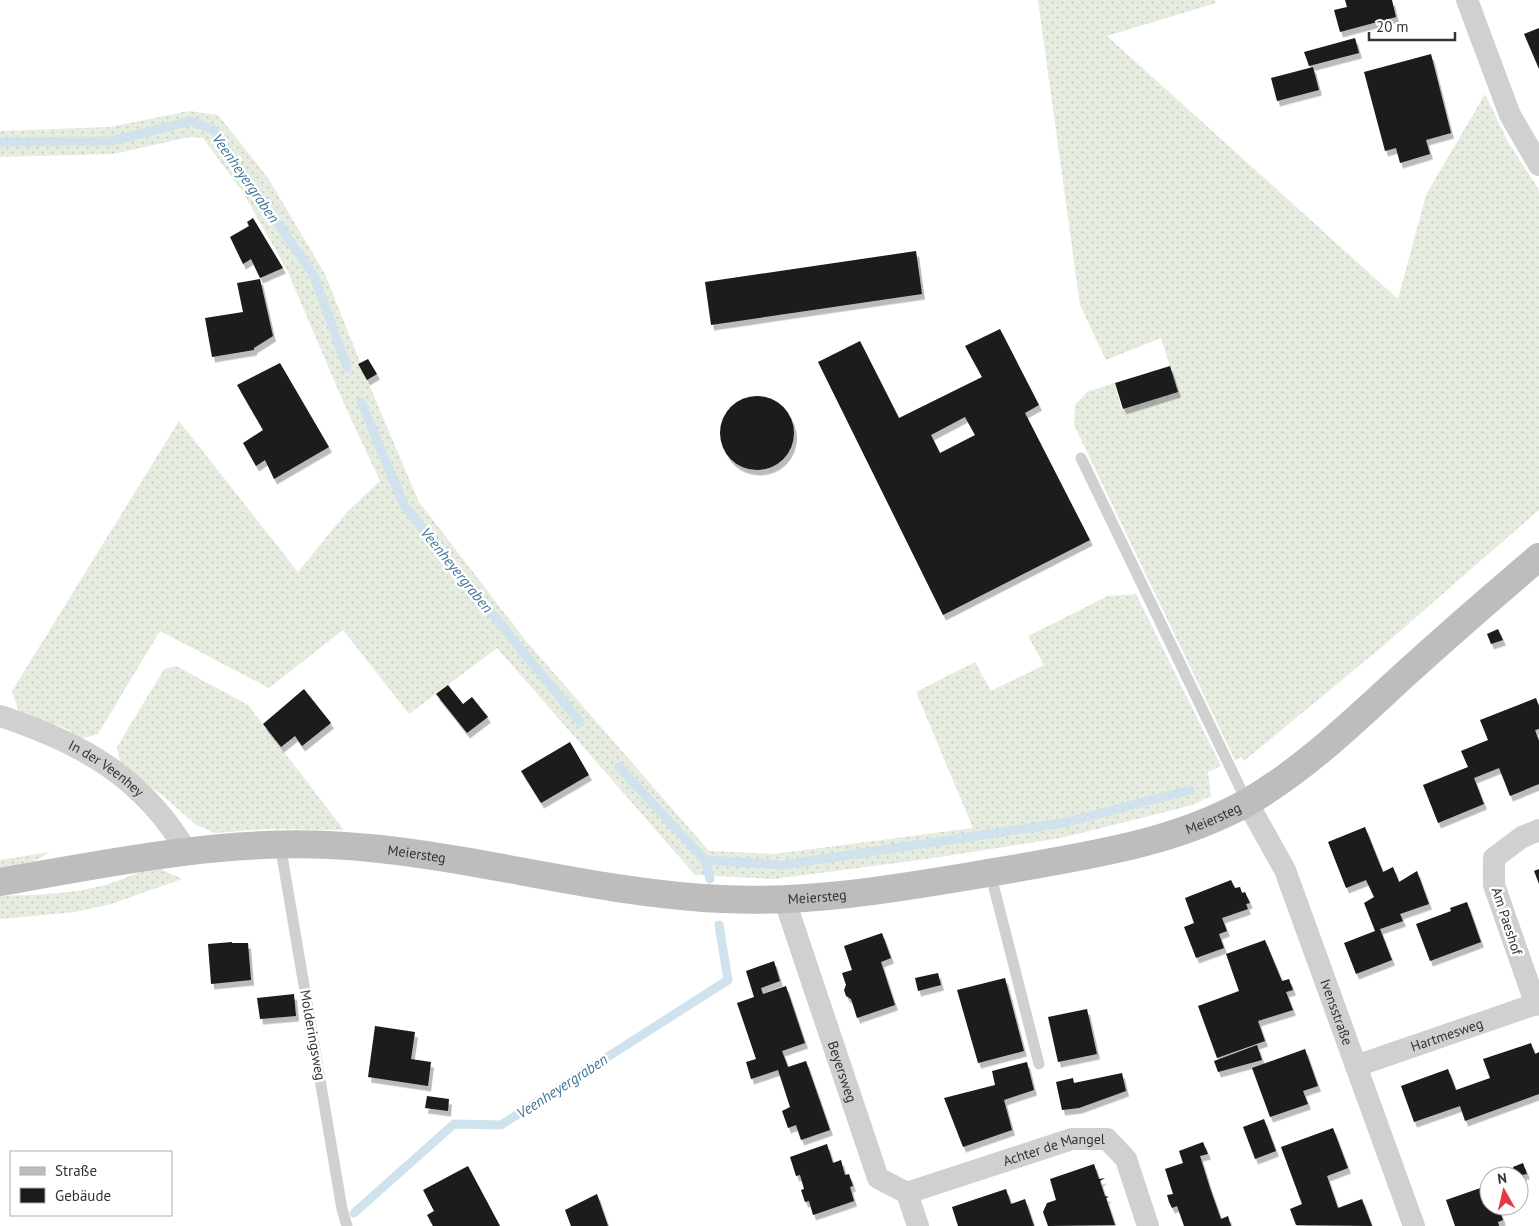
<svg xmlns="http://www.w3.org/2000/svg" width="1539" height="1226" font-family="'PT Sans',sans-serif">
	<defs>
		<pattern id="grass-dots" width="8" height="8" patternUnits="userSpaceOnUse" patternTransform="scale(1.25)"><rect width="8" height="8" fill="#e6ecdf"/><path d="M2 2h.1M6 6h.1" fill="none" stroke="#c6cbc0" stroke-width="1.8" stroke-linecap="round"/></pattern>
		<filter id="shadow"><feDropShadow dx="3" dy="5.5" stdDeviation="0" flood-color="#0004"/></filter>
	</defs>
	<rect width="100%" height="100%" fill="#fff"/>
	<g fill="url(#grass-dots)">
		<polygon points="1038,0 1215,0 1216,3 1107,36 1398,299 1426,195 1485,94 1508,142 1539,190 1539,510 1383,646 1244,761 1241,757 1235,760 1074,425 1075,405 1087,392 1114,383 1122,410 1178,391 1161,338 1106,360 1080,305"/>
		<polygon points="189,111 218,115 268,178 325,274 360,362 357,364 367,380 419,502 526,641 709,851 774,854 973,828 916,692 975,662 991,691 1044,665 1028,636 1108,596 1136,594 1221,766 1208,772 1211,796 1193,805 1061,838 927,859 774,879 695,875 497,648 409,714 343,630 269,688 160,631 98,734 80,739 67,729 19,712 12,691 179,421 298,572 347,512 380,481 345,406 287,270 244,194 203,138 190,137 113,154 0,157 0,131 110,127"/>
		<polygon points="176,666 248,705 344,830 267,829 215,833 196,825 162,795 121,767 117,747 164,669"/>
		<polygon points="50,852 24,867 0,871 0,860"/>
		<path d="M156 867 182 879 111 904 75 912 0 919V896C36 895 70 894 105 885 122 880 139 872 156 867Z"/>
	</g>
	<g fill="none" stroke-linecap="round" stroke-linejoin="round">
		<g stroke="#cfe2ee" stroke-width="9">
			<polyline points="0,142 111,141 191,121 214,130 314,276 347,367"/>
			<polyline points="361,402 404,505 580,722"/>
			<polyline points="619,767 705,860 710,879"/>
			<polyline points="705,860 782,865 1063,823 1190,790"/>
			<polyline points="354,1213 454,1124 501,1125 728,980 719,925"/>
		</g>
	</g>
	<g fill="#1a1a1a" fill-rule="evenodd" filter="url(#shadow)">
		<polygon points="1345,0 1392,0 1396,17 1340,32 1334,10 1347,7"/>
		<polygon points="1539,28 1539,69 1524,34"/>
		<polygon points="1355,38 1359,53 1309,66 1304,52"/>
		<polygon points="1431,54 1451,133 1426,140 1430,154 1400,163 1396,148 1385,151 1364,72"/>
		<polygon points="1313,67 1319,90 1277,101 1271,78"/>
		<polygon points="253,218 283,268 260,278 251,259 243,264 230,237 249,226 247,222"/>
		<polygon points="916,251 922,294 711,325 705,282"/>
		<polygon points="260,279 273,336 254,348 254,350 212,357 205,318 243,312 237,283"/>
		<path d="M1000 329 1039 405 1025 413 1090 540 943 615 818 362 860 341 899 418 982 377 965 346ZM965 417 975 435 940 453 931 435Z"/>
		<polygon points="368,359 377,374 367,380 358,364"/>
		<polygon points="280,363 329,447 274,479 265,460 256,466 243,443 263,430 237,385"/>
		<polygon points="1170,366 1178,392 1123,409 1115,383"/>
		<circle cx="757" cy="433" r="37"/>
		<polygon points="1498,629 1503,640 1491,644 1487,634"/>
		<polygon points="448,685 463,704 472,697 488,717 467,733 436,694"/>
		<polygon points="304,689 331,723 302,746 295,736 281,747 263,724"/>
		<polygon points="1536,698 1539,706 1539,729 1535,730 1539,741 1539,784 1510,796 1499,768 1474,778 1484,804 1438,823 1423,785 1468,767 1461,751 1488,740 1480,720"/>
		<polygon points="570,742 589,775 541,803 521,771"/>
		<polygon points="1365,827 1383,872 1393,867 1399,882 1417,871 1429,904 1400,914 1403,921 1380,929 1392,960 1356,974 1344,943 1375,931 1364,903 1374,897 1366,880 1346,888 1328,842"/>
		<polygon points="1539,869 1539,884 1534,871"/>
		<polygon points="1231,880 1235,888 1240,887 1242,893 1245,892 1250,903 1246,904 1248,909 1222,918 1227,931 1219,934 1224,948 1196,958 1184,927 1194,923 1185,898"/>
		<polygon points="1467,902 1481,942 1430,961 1416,924 1451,911 1450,908"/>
		<polygon points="882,933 891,958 881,962 895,1005 857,1018 851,999 846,996 844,990 846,985 842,973 852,970 844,946"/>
		<polygon points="1265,940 1282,981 1289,979 1293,990 1286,992 1293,1010 1258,1021 1265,1041 1217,1058 1198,1006 1239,991 1226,954"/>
		<polygon points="232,942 232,943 248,943 251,980 211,984 208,944"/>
		<polygon points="774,961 780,981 761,988 763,994 786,986 805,1043 782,1051 788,1067 806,1061 830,1130 801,1140 796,1125 788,1128 782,1111 790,1107 778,1070 751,1079 746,1062 756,1059 737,1003 754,997 746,971"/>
		<polygon points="938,973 941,985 918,991 915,978"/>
		<polygon points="1005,978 1024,1051 978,1063 957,990"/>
		<polygon points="294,994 296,1016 260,1019 257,998"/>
		<polygon points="1087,1009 1097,1054 1058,1062 1048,1017"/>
		<polygon points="375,1026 415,1032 411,1059 431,1062 428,1086 368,1077"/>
		<polygon points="1531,1043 1535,1054 1539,1052 1539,1094 1465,1121 1460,1106 1414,1122 1401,1086 1448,1069 1456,1090 1490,1078 1483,1059"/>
		<polygon points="1257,1045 1262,1060 1218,1072 1214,1061"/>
		<polygon points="1305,1049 1318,1086 1303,1091 1308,1104 1270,1117 1252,1068"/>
		<polygon points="1027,1062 1034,1090 1004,1100 1012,1130 963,1147 944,1098 995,1085 992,1071"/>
		<polygon points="1122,1073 1126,1091 1079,1108 1062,1110 1056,1082 1073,1078 1074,1083"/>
		<polygon points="427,1096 449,1099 448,1111 425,1108"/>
		<polygon points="1264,1119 1276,1151 1255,1159 1243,1127"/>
		<polygon points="1333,1128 1348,1168 1327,1176 1338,1208 1362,1199 1372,1226 1296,1225 1290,1209 1302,1204 1281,1147"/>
		<polygon points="1203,1142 1208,1154 1200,1156 1210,1188 1221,1219 1228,1216 1231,1226 1184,1226 1177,1206 1172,1208 1169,1202 1167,1195 1173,1194 1165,1169 1183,1163 1179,1151"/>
		<polygon points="827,1144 833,1163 841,1160 845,1175 849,1174 853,1186 850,1187 854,1201 813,1215 809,1201 805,1202 801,1190 804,1189 800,1175 796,1176 790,1157"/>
		<polygon points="1523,1163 1527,1174 1516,1176 1513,1167"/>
		<polygon points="1094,1164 1099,1179 1105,1178 1100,1181 1105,1196 1109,1197 1106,1198 1115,1225 1048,1226 1043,1212 1047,1203 1056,1200 1050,1179"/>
		<polygon points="468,1166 500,1226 433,1226 427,1215 434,1211 423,1190"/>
		<polygon points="1489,1185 1489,1206 1498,1206 1503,1220 1498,1222 1499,1226 1455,1226 1446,1200"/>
		<polygon points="1006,1189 1011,1204 1025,1199 1034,1226 958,1226 952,1207"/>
		<polygon points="597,1194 608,1226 571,1226 565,1210"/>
	</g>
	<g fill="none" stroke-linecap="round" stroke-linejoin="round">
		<g stroke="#d0d0d0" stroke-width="11">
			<polyline points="1081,458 1247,802"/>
			<polyline points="280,844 342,1209 347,1226"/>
			<polyline points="990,872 1039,1064"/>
		</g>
		<g stroke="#d0d0d0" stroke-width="22">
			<polyline points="1467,0 1510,115 1539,165"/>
			<path id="s1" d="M0 716C81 743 142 776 187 852"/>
			<path id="s2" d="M1247 802 1285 870 1414 1226"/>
			<path id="s3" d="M785 901 878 1178 907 1193 918 1226"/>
			<polyline points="1536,1005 1494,885 1494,858 1522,837 1539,830"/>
			<path id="s4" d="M1356 1066 1539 1003"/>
			<path id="s5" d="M907 1193 1072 1139H1107L1126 1159 1148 1226"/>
		</g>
		<path stroke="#bdbdbd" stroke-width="28" id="s6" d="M0 882C108 863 218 840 329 845 461 851 589 893 722 899 822 904 920 884 1018 868 1097 854 1176 842 1248 802 1306 768 1353 722 1402 677 1447 636 1493 596 1539 557"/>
	</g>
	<g text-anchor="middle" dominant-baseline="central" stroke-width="5" stroke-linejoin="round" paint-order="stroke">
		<g font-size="14" fill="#333" stroke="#fff">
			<text stroke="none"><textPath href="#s1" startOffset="119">In der Veenhey</textPath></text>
			<text stroke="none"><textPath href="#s6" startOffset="1229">Meiersteg</textPath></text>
			<text stroke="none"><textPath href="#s6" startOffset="420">Meiersteg</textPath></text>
			<text stroke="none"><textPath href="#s6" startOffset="824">Meiersteg</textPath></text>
			<text transform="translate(1507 921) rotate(72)">Am Paeshof</text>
			<text stroke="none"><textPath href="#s2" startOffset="229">Ivensstraße</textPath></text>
			<text transform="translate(313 1035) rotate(80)">Molderingsweg</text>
			<text stroke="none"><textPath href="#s4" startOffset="96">Hartmesweg</textPath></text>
			<text stroke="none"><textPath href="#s3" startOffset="180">Beyersweg</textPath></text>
			<text stroke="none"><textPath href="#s5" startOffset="154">Achter de Mangel</textPath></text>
		</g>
		<g font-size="15" font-style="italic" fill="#3f7597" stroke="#fff">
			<text transform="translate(246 178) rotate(55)">Veenheyergraben</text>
			<text transform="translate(457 570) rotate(51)">Veenheyergraben</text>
			<text transform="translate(562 1086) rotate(-33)">Veenheyergraben</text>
		</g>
	</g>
	<rect x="10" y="1151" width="162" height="65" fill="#ffffff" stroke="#adadad"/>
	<rect x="20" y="1167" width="25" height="8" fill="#bdbdbd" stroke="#adadad"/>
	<text x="55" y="1176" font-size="15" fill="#333333">Straße</text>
	<rect x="20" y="1188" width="25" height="15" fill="#1a1a1a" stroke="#adadad"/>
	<text x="55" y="1201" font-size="15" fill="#333333">Gebäude</text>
	<g transform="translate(1504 1191) rotate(352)"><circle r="24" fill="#ffffff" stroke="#adadad"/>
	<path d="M0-4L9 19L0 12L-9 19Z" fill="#e63946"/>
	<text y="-8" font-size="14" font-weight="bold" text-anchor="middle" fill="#333333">N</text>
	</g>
	<path d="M1369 32v8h86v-8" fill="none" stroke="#333333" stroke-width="2.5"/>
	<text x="1376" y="32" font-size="15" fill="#333333" stroke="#ffffff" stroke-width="4" paint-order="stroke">20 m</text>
</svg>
